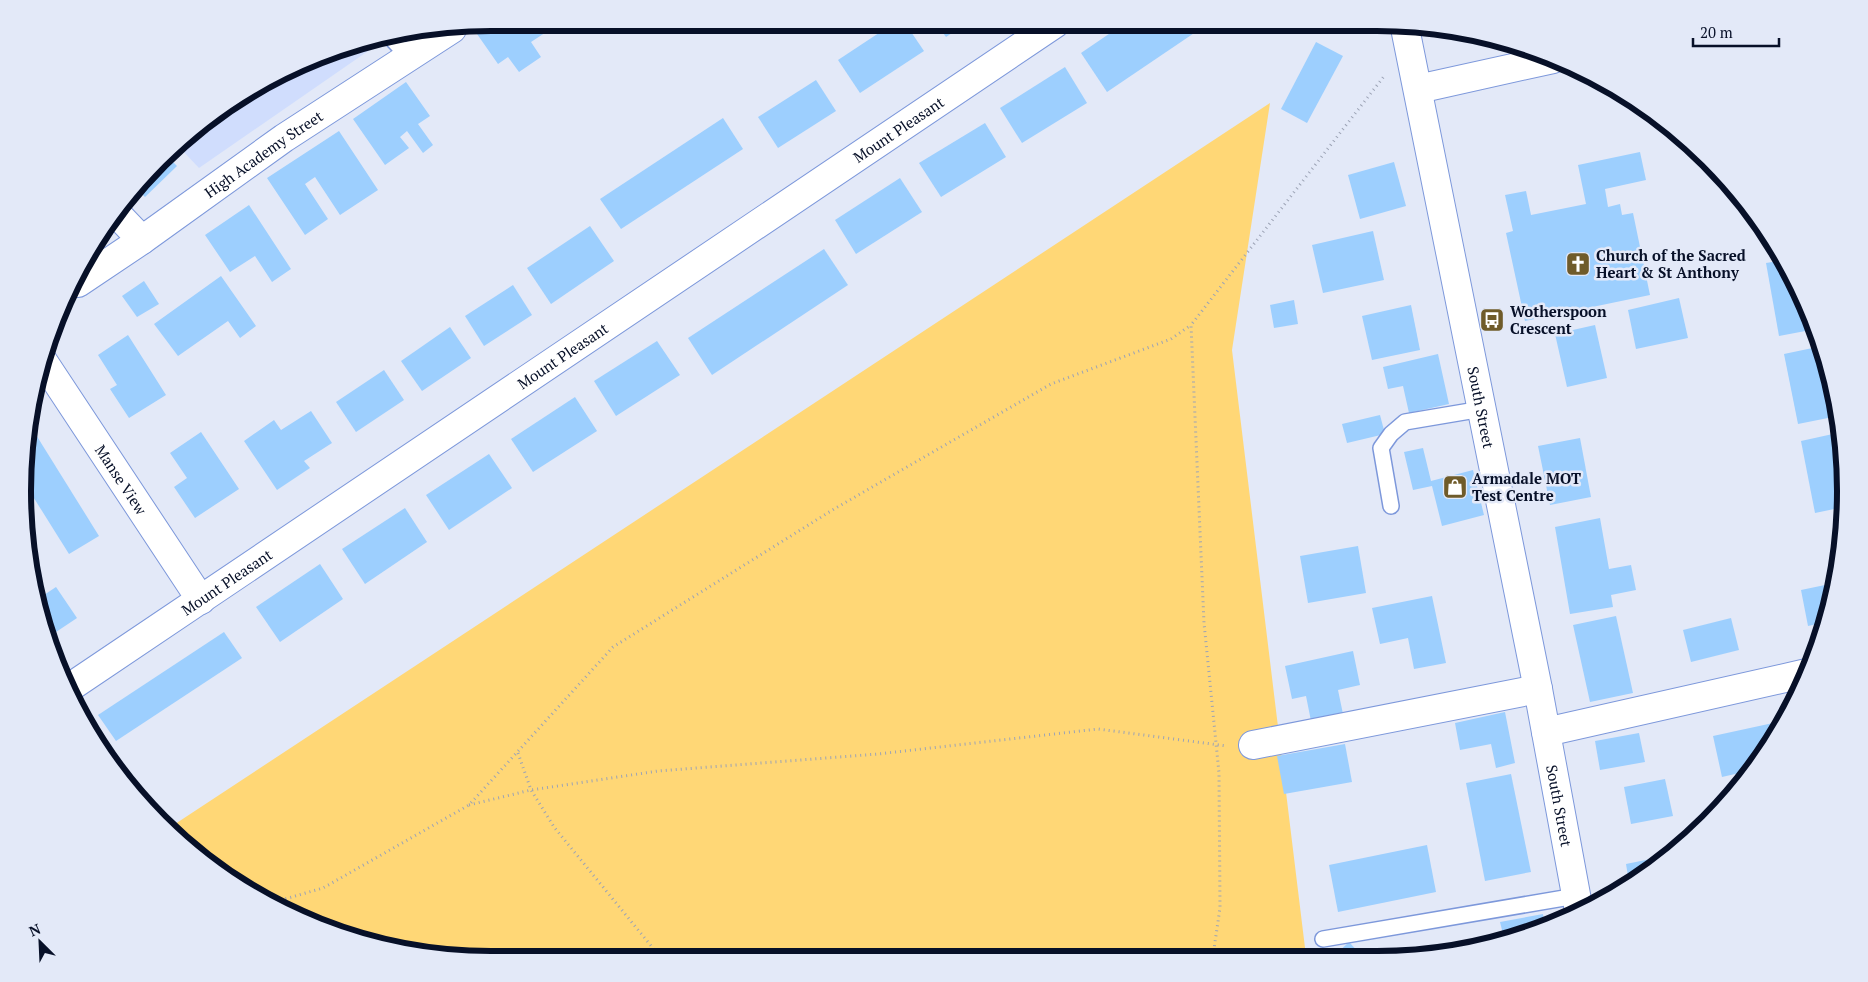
<svg xmlns="http://www.w3.org/2000/svg" width="1868" height="982" font-family="'PT Serif',serif">
	<rect width="100%" height="100%" fill="#e3e9f8"/>
	<polygon fill="#d0ddfd" points="384,40 199,168 179,147 206,119 340,47"/>
	<polygon fill="#ffd776" points="1270,103 1232,350 1306,956 461,959 370,944 284,911 206,863 169,828"/>
	<g fill="#9dcffe">
		<polygon points="494,23 560,23 531,42 541,57 519,72 508,57 498,64 477,34"/>
		<polygon points="894,23 905,23 924,51 860,93 838,60"/>
		<polygon points="936,23 967,23 946,37"/>
		<polygon points="1125,23 1209,23 1107,92 1081,53"/>
		<polygon points="1276,23 1293,23 1294,24 1277,28"/>
		<polygon points="1316,42 1343,56 1307,123 1281,109"/>
		<polygon points="1065,67 1087,103 1022,143 1000,108"/>
		<polygon points="816,80 836,111 778,148 758,117"/>
		<polygon points="406,82 430,116 418,124 433,145 423,153 407,131 400,137 409,148 385,165 353,119"/>
		<polygon points="723,118 743,149 621,229 600,199"/>
		<polygon points="985,123 1006,157 941,197 919,163"/>
		<polygon points="339,131 378,190 340,215 315,177 305,184 328,219 305,235 267,178"/>
		<polygon points="1640,152 1646,180 1605,189 1608,207 1620,204 1622,215 1633,213 1650,295 1525,321 1506,233 1513,231 1505,195 1526,191 1531,215 1586,204 1578,165"/>
		<polygon points="169,158 177,166 145,197 139,191"/>
		<polygon points="1394,162 1406,206 1360,219 1348,175"/>
		<polygon points="900,178 922,212 856,254 835,220"/>
		<polygon points="249,205 291,269 272,282 255,256 230,272 205,235"/>
		<polygon points="590,226 614,261 551,304 527,268"/>
		<polygon points="1373,231 1384,280 1323,293 1312,245"/>
		<polygon points="824,249 848,285 712,375 688,338"/>
		<polygon points="1784,260 1816,329 1779,336 1766,263"/>
		<polygon points="221,276 256,326 240,338 228,321 178,356 154,324"/>
		<polygon points="144,281 159,304 137,317 122,296"/>
		<polygon points="513,285 532,315 484,346 465,316"/>
		<polygon points="1679,298 1688,338 1636,349 1628,310"/>
		<polygon points="1294,300 1298,324 1274,328 1270,305"/>
		<polygon points="1411,305 1420,350 1372,360 1362,316"/>
		<polygon points="1595,325 1607,378 1567,387 1555,334"/>
		<polygon points="450,327 471,358 422,391 401,361"/>
		<polygon points="128,335 166,395 129,418 110,389 117,385 98,355"/>
		<polygon points="657,341 680,375 616,416 594,381"/>
		<polygon points="1822,346 1838,416 1798,424 1784,354"/>
		<polygon points="1438,354 1449,404 1409,413 1403,386 1388,389 1383,367"/>
		<polygon points="384,370 404,400 356,432 336,402"/>
		<polygon points="575,397 597,431 533,472 511,439"/>
		<polygon points="311,411 332,443 304,461 310,468 277,490 244,441 274,420 281,430"/>
		<polygon points="1380,415 1385,434 1347,443 1342,424"/>
		<polygon points="33,430 99,536 69,554 27,487"/>
		<polygon points="201,432 239,489 195,518 174,487 187,478 170,453"/>
		<polygon points="1842,432 1844,507 1815,513 1801,441"/>
		<polygon points="1580,438 1591,497 1550,505 1538,446"/>
		<polygon points="1423,448 1431,481 1473,470 1484,515 1442,526 1432,486 1413,490 1404,452"/>
		<polygon points="489,454 512,488 449,530 426,495"/>
		<polygon points="405,508 427,542 365,584 342,549"/>
		<polygon points="1600,518 1609,569 1631,565 1636,590 1611,595 1613,607 1570,614 1555,527"/>
		<polygon points="1358,546 1366,593 1308,603 1300,556"/>
		<polygon points="1840,548 1826,622 1808,626 1801,590 1825,585 1834,570 1830,550"/>
		<polygon points="320,564 343,599 280,642 256,607"/>
		<polygon points="56,587 77,618 50,636 41,597"/>
		<polygon points="1432,596 1446,663 1414,669 1408,638 1380,644 1372,608"/>
		<polygon points="1616,616 1633,693 1590,702 1573,625"/>
		<polygon points="1731,618 1739,650 1691,662 1683,630"/>
		<polygon points="224,632 242,658 116,741 98,715"/>
		<polygon points="1353,651 1360,685 1338,690 1343,714 1311,721 1306,696 1292,699 1285,666"/>
		<polygon points="1505,712 1515,763 1496,768 1491,744 1460,750 1455,723"/>
		<polygon points="1782,721 1748,771 1722,777 1713,736"/>
		<polygon points="1639,733 1645,762 1600,770 1595,741"/>
		<polygon points="1345,744 1352,782 1284,794 1277,756"/>
		<polygon points="1511,774 1531,872 1485,881 1466,783"/>
		<polygon points="1665,779 1673,816 1631,824 1624,787"/>
		<polygon points="1427,845 1436,892 1338,912 1329,865"/>
		<polygon points="1670,855 1662,863 1629,882 1626,864"/>
		<polygon points="1543,914 1545,927 1504,938 1500,922"/>
		<polygon points="1349,942 1362,956 1334,956"/>
	</g>
	<g fill="none" stroke-linecap="round" stroke-linejoin="round">
		<defs>
			<g id="lane">
				<polyline points="392,39 410,58"/>
				<polyline points="1391,506 1381,448 1391,434 1405,422 1482,409"/>
				<polyline points="1323,939 1576,896"/>
			</g>
			<g id="street">
				<polyline points="1418,89 1553,59"/>
				<polyline points="117,214 142,240"/>
				<path id="s1" d="M78 283 142 240 284 138 452 29"/>
				<path id="s2" d="M43 361 201 600"/>
				<path id="s3" d="M69 688 1056 23"/>
				<polyline points="1546,732 1807,673"/>
				<polyline points="1253,745 1538,689"/>
			</g>
			<g id="secondary">
				<path id="s4" d="M1404 23 1538 689 1579 911"/>
			</g>
		</defs>
		<use href="#lane" stroke="#7d98db" stroke-width="18"/>
		<use href="#street" stroke="#7d98db" stroke-width="30"/>
		<use href="#secondary" stroke="#7d98db" stroke-width="30"/>
		<g stroke="#9ca3b5" stroke-width="3" stroke-dasharray="1 4" stroke-linecap="butt">
			<polyline points="518,753 531,790 554,827 661,958"/>
			<polyline points="469,805 531,790 658,771 878,754 1098,729 1227,746"/>
			<polyline points="271,903 323,888 469,805 613,647 834,509 1051,384 1171,339 1191,325"/>
			<polyline points="1213,956 1220,908 1219,773 1204,623 1191,325 1385,75"/>
		</g>
		<use href="#lane" stroke="#fff" stroke-width="15"/>
		<use href="#street" stroke="#fff" stroke-width="28"/>
		<use href="#secondary" stroke="#fff" stroke-width="28"/>
	</g>
	<defs>
		<symbol id="church-square" viewBox="-11 -11 22 22"><rect x="-9" y="-9" width="18" height="18" rx="4" fill="#6f5b2a" stroke="#e3e9f8"/><path d="M-1.2-6h2.4v3.5h3.3v2.4h-3.3V6h-2.4V-.1h-3.3v-2.4h3.3Z" fill="#fff"/></symbol>
		<symbol id="bus-square" viewBox="-11 -11 22 22"><rect x="-9" y="-9" width="18" height="18" rx="4" fill="#6f5b2a" stroke="#e3e9f8"/><path d="M-5-6H5V4H4V6H2V4H-2V6H-4V4H-5ZM-3.5-4V0h7V-4ZM-3.5 1.2v1.5H-2V1.2ZM2 1.2v1.5H3.5V1.2Z" fill="#fff"/></symbol>
		<symbol id="shop-square" viewBox="-11 -11 22 22"><rect x="-9" y="-9" width="18" height="18" rx="4" fill="#6f5b2a" stroke="#e3e9f8"/><path d="M-5-2.5h2.3a2.7 3.5 0 0 1 5.4 0H5L5.5 6h-11ZM-1.5-2.5h3a1.5 2.3 0 0 0-3 0Z" fill="#fff"/></symbol>
	</defs>
	<g fill-rule="evenodd">
		<use href="#church-square" x="1564" y="250" width="28" height="28"/>
		<use href="#bus-square" x="1478" y="306" width="28" height="28"/>
		<use href="#shop-square" x="1441" y="473" width="28" height="28"/>
	</g>
	<g text-anchor="middle" dominant-baseline="central" stroke-width="5" stroke-linejoin="round" paint-order="stroke">
		<g font-size="15" fill="#071028" stroke="#e3e9f8">
			<text stroke="none"><textPath href="#s3" startOffset="1000">Mount Pleasant</textPath></text>
			<text stroke="none"><textPath href="#s1" startOffset="226">High Academy Street</textPath></text>
			<text stroke="none"><textPath href="#s3" startOffset="595">Mount Pleasant</textPath></text>
			<text stroke="none"><textPath href="#s4" startOffset="392">South Street</textPath></text>
			<text stroke="none"><textPath href="#s2" startOffset="142">Manse View</textPath></text>
			<text stroke="none"><textPath href="#s3" startOffset="190">Mount Pleasant</textPath></text>
			<text stroke="none"><textPath href="#s4" startOffset="798">South Street</textPath></text>
		</g>
		<g font-size="15" font-weight="bold" fill="#071028" stroke="#e3e9f8" text-anchor="start">
			<text x="1596" y="255">Church of the Sacred<tspan x="1596" dy="17">Heart &amp; St Anthony</tspan></text>
			<text x="1510" y="311">Wotherspoon<tspan x="1510" dy="17">Crescent</tspan></text>
			<text x="1472" y="478">Armadale MOT<tspan x="1472" dy="17">Test Centre</tspan></text>
		</g>
	</g>
	<path d="M0 0H1868V982H0ZM491 31H1377A460 460 0 0 1 1837 491V491A460 460 0 0 1 1377 951H491A460 460 0 0 1 31 491V491A460 460 0 0 1 491 31Z" fill="#e3e9f8" fill-rule="evenodd"/>
	<path fill="none" stroke="#071028" stroke-width="6" d="M491 31H1377A460 460 0 0 1 1837 491V491A460 460 0 0 1 1377 951H491A460 460 0 0 1 31 491V491A460 460 0 0 1 491 31Z"/>
	<g transform="translate(40 942) rotate(336)" stroke="#e3e9f8" stroke-width="4" paint-order="stroke">
	<path d="M0-4L9 19L0 12L-9 19Z" fill="#071028"/>
	<text y="-8" font-size="14" font-weight="bold" text-anchor="middle" fill="#071028">N</text>
	</g>
	<path d="M1693 38v8h86v-8" fill="none" stroke="#071028" stroke-width="2.5"/>
	<text x="1700" y="38" font-size="15" fill="#071028" stroke="#e3e9f8" stroke-width="4" paint-order="stroke">20 m</text>
</svg>
